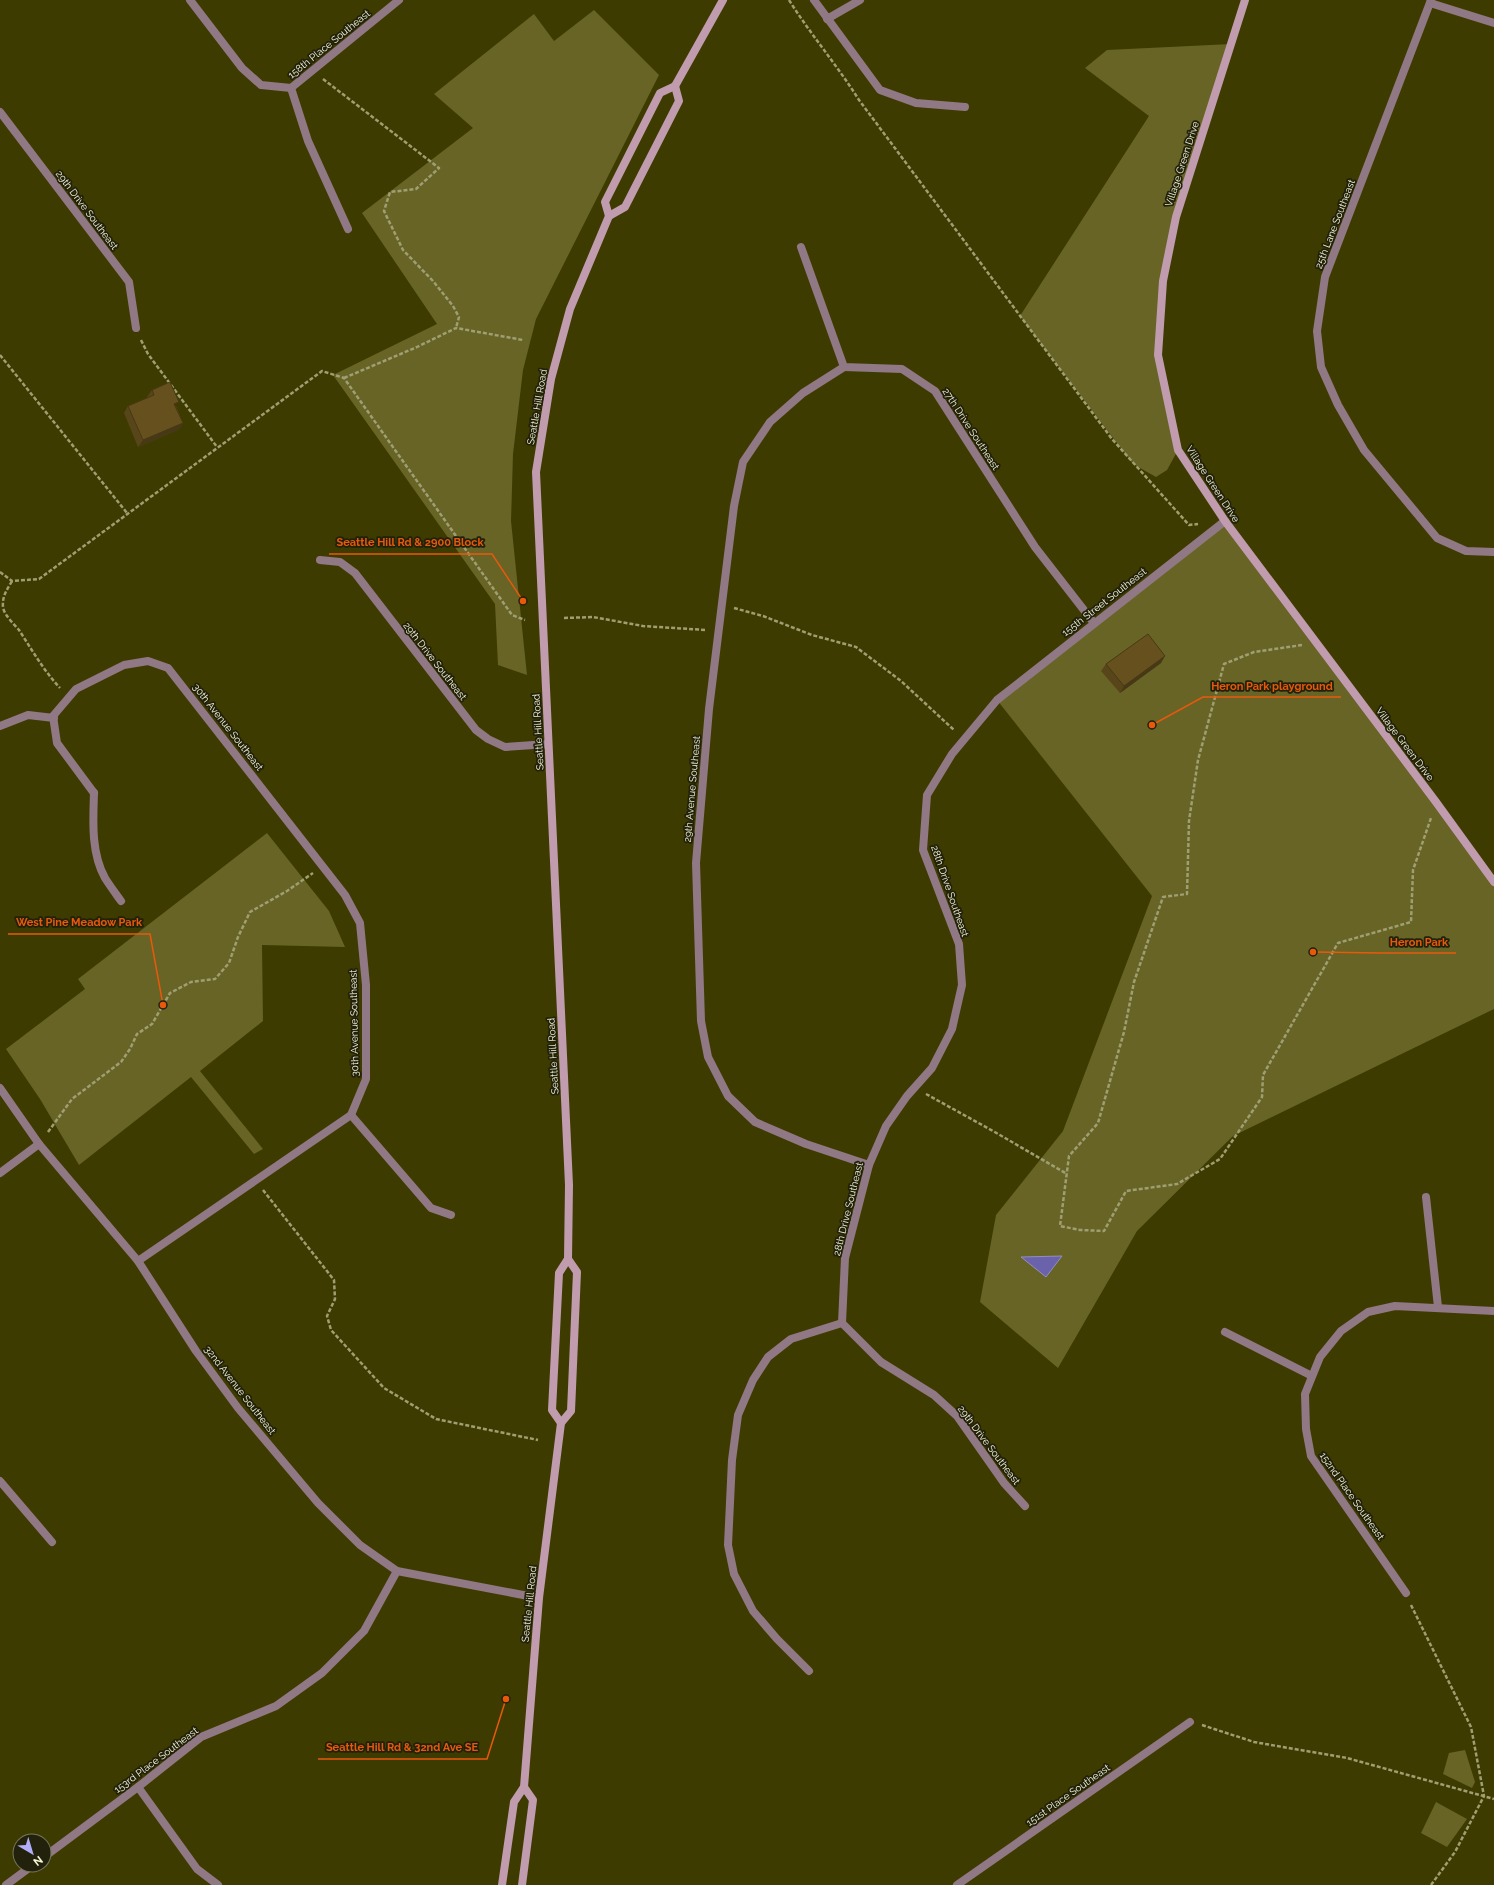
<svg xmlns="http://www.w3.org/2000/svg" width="1494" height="1885" font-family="Raleway,sans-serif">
	<rect width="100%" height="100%" fill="#3e3b00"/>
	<g fill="#676425">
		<polygon points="594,10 659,75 536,319 523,370 513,454 511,521 527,675 498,665 495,604 333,375 437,324 362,213 473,128 434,94 534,14 554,41"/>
		<polygon points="1231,44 1176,217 1163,281 1158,355 1178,450 1167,470 1156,477 1133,464 1020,316 1149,116 1085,68 1107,50"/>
		<polygon points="1225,521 1494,882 1494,1009 1233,1136 1137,1231 1058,1368 980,1302 996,1215 1063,1131 1152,896 997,700"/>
		<polygon points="267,833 329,911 345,947 262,945 263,1021 200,1071 263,1149 254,1154 191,1077 79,1165 40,1099 6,1049 85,989 78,979"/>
		<polygon points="1465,1750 1475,1782 1472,1788 1443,1774 1449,1753"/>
		<polygon points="1436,1802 1467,1819 1447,1847 1421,1833"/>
	</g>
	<polygon fill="#6a63ac" stroke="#948fba" points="1062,1256 1046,1277 1021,1257"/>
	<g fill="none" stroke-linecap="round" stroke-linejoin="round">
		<g stroke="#a09e73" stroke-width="2.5" stroke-dasharray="4 2" stroke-linecap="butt">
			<path d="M789 0C811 35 837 65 859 100L1112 439 1189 525 1198 524"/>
			<polyline points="323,79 439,168 416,189 390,192 384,211 403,250 433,281 453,306 459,317 456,328"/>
			<polyline points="141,340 148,354 217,447"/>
			<polyline points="0,355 127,513"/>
			<polyline points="344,378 417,347 456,328 523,340"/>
			<polyline points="0,572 12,581 39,579 322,371 344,378 512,615 525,620"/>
			<path d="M12 581C7 590 2 596 3 607 4 615 14 624 19 630 32 650 44 671 60 688"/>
			<polyline points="734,608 763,616 812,635 856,647 901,681 954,730"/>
			<polyline points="564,618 593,617 643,626 705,630"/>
			<polyline points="1302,645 1254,652 1224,664 1198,760 1189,821 1187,894 1163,897 1134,982 1124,1032 1098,1123 1069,1156 1060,1226 1080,1230 1104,1231 1126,1191 1177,1184 1220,1159 1262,1097 1263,1075 1338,943 1411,922 1413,870 1431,818"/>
			<polyline points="926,1094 993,1131 1067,1174"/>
			<polyline points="48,1132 72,1099 121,1062 130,1049 137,1034 152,1024 170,993 191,982 215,979 229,963 238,937 250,912 287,891 313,873"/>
			<polyline points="263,1190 334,1280 335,1299 327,1316 331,1330 384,1388 436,1419 538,1440"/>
			<polyline points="1411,1605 1471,1727 1484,1796 1455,1852 1431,1885"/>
			<polyline points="1202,1725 1254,1742 1347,1758 1494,1799"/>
		</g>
		<g stroke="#907884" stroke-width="8">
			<polyline points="291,88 308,141 348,229"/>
			<polyline points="0,726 28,715 54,718"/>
			<path d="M94 793C93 821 91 853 105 878 110 886 116 894 121 901"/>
		</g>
		<g stroke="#907884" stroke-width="8">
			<polyline points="190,0 242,68 261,85 291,88 399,0"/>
			<polyline points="814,0 880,90 916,103 965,107"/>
			<polyline points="1431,0 1325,277 1317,331 1321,367 1338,405 1364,450 1437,538 1466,551 1494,552"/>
			<polyline points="1430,3 1494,23"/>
			<polyline points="827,19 860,0"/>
			<polyline points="0,112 129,282 136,328"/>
			<polyline points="801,247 844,367 902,369 935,391 1035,547 1094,623"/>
			<polyline points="844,367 803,393 770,422 743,462 734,506 709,709 696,863 701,1021 708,1057 728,1096 755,1122 806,1144 869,1165"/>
			<polyline points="320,560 340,562 355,573 476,730 488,739 505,747 548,744"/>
			<polyline points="94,793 57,743 53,716 76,689 124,665 148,661 168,668 345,895 360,923 366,985 366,1079 351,1115 138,1261"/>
			<polyline points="0,1088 39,1144 138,1261 196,1351 238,1408 318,1503 360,1545 397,1571 539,1598"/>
			<polyline points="351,1115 431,1208 451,1215"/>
			<polyline points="0,1173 39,1144"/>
			<polyline points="1426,1197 1438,1307"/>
			<polyline points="842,1323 845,1258 869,1165 886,1126 907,1096 932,1068 952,1029 962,985 959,944 923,850 927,795 952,754 997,700 1225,521"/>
			<polyline points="842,1323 881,1362 934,1395 957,1416 1004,1483 1025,1506"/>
			<polyline points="1225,1332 1312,1376"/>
			<polyline points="0,1481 52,1542"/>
			<polyline points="1406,1593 1311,1456 1306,1429 1305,1394 1320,1357 1341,1331 1368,1312 1395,1306 1494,1311"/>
			<polyline points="809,1671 777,1639 753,1611 734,1574 728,1545 732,1460 738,1415 753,1380 768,1357 791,1339 842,1323"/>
			<polyline points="138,1787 197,1869 218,1885"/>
			<polyline points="44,1857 138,1787 201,1737 276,1706 322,1673 364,1631 397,1571"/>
			<polyline points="6,1885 33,1865"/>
			<polyline points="957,1885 1190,1722"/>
		</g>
		<g stroke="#c09cae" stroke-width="8">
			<polyline points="1245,0 1176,217 1163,281 1158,355 1178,450 1225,521 1436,802 1494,882"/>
			<polyline points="609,216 605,202 660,93 675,86 723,0"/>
			<polyline points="561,1423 552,1410 559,1273 568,1259 569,1185 536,472 551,379 570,309 609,216 625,207 679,101 675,86"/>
			<polyline points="502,1885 514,1802 524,1787 539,1598 561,1423 571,1411 577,1272 568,1259"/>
			<polyline points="522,1885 533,1800 524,1787"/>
		</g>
	</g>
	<g fill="#58461a">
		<polygon points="152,390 176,406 183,423 178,430 138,447 124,413 128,406 147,398 147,397"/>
		<polygon points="1161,663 1120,693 1101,671 1106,664"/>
	</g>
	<g fill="#473915">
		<polygon points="183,423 178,430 138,447 143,440"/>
		<polygon points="1165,656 1161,663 1120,693 1124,686"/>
	</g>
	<g fill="#66511e" stroke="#473915">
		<polygon points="170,382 179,402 174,404 183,423 143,440 128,406 154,395 152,390"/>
		<polygon points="1148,634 1165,656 1124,686 1106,664"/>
	</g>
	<g text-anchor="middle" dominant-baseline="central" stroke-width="3.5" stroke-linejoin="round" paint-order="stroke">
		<g font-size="10" fill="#f6f6d9" stroke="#22210b">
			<text transform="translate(329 44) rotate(-39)">158th Place Southeast</text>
			<text transform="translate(1182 164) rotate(-72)">Village Green Drive</text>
			<text transform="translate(87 210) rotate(53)">29th Drive Southeast</text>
			<text transform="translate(1335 224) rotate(-69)">25th Lane Southeast</text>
			<text transform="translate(537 407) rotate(-80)">Seattle Hill Road</text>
			<text transform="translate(971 429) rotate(57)">27th Drive Southeast</text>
			<text transform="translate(1213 484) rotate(57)">Village Green Drive</text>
			<text transform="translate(1104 602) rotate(-38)">155th Street Southeast</text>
			<text transform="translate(435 661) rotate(52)">29th Drive Southeast</text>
			<text transform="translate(228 727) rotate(52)">30th Avenue Southeast</text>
			<text transform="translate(538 732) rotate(-93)">Seattle Hill Road</text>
			<text transform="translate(1405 744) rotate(53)">Village Green Drive</text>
			<text transform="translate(692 789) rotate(-85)">29th Avenue Southeast</text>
			<text transform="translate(950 891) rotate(71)">28th Drive Southeast</text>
			<text transform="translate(354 1023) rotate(-91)">30th Avenue Southeast</text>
			<text transform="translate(553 1056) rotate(-93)">Seattle Hill Road</text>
			<text transform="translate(848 1209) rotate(-76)">28th Drive Southeast</text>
			<text transform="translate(240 1390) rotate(52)">32nd Avenue Southeast</text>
			<text transform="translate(989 1445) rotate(53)">29th Drive Southeast</text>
			<text transform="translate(1352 1496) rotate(55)">152nd Place Southeast</text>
			<text transform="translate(529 1604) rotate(-84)">Seattle Hill Road</text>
			<text transform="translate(156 1760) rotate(-37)">153rd Place Southeast</text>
			<text transform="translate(1068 1795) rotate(-35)">151st Place Southeast</text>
		</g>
	</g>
	<path fill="none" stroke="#e8590c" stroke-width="1.5" d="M523 601L492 554H329M1152 725L1203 697H1341M163 1005L150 934H8M1313 952L1382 953H1456M506 1699L487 1759H318"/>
	<g fill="#e8590c" stroke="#22210b" stroke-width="1.5">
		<circle cx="523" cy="601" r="4"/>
		<circle cx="1152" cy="725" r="4"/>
		<circle cx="163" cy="1005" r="4"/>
		<circle cx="1313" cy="952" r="4"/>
		<circle cx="506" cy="1699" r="4"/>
	</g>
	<g font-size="11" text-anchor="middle" font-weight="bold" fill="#e8590c" stroke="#22210b" stroke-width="3.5" stroke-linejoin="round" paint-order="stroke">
		<text x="410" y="546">Seattle Hill Rd &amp; 2900 Block</text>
		<text x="1272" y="690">Heron Park playground</text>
		<text x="79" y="926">West Pine Meadow Park</text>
		<text x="1419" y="946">Heron Park</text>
		<text x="402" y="1751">Seattle Hill Rd &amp; 32nd Ave SE</text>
	</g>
	<g transform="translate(32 1853) rotate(142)"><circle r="19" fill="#22210b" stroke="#77765d"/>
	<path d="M0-3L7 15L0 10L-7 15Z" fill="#b2adf9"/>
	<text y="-6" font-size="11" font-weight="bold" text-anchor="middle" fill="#f6f6d9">N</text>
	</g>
</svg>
